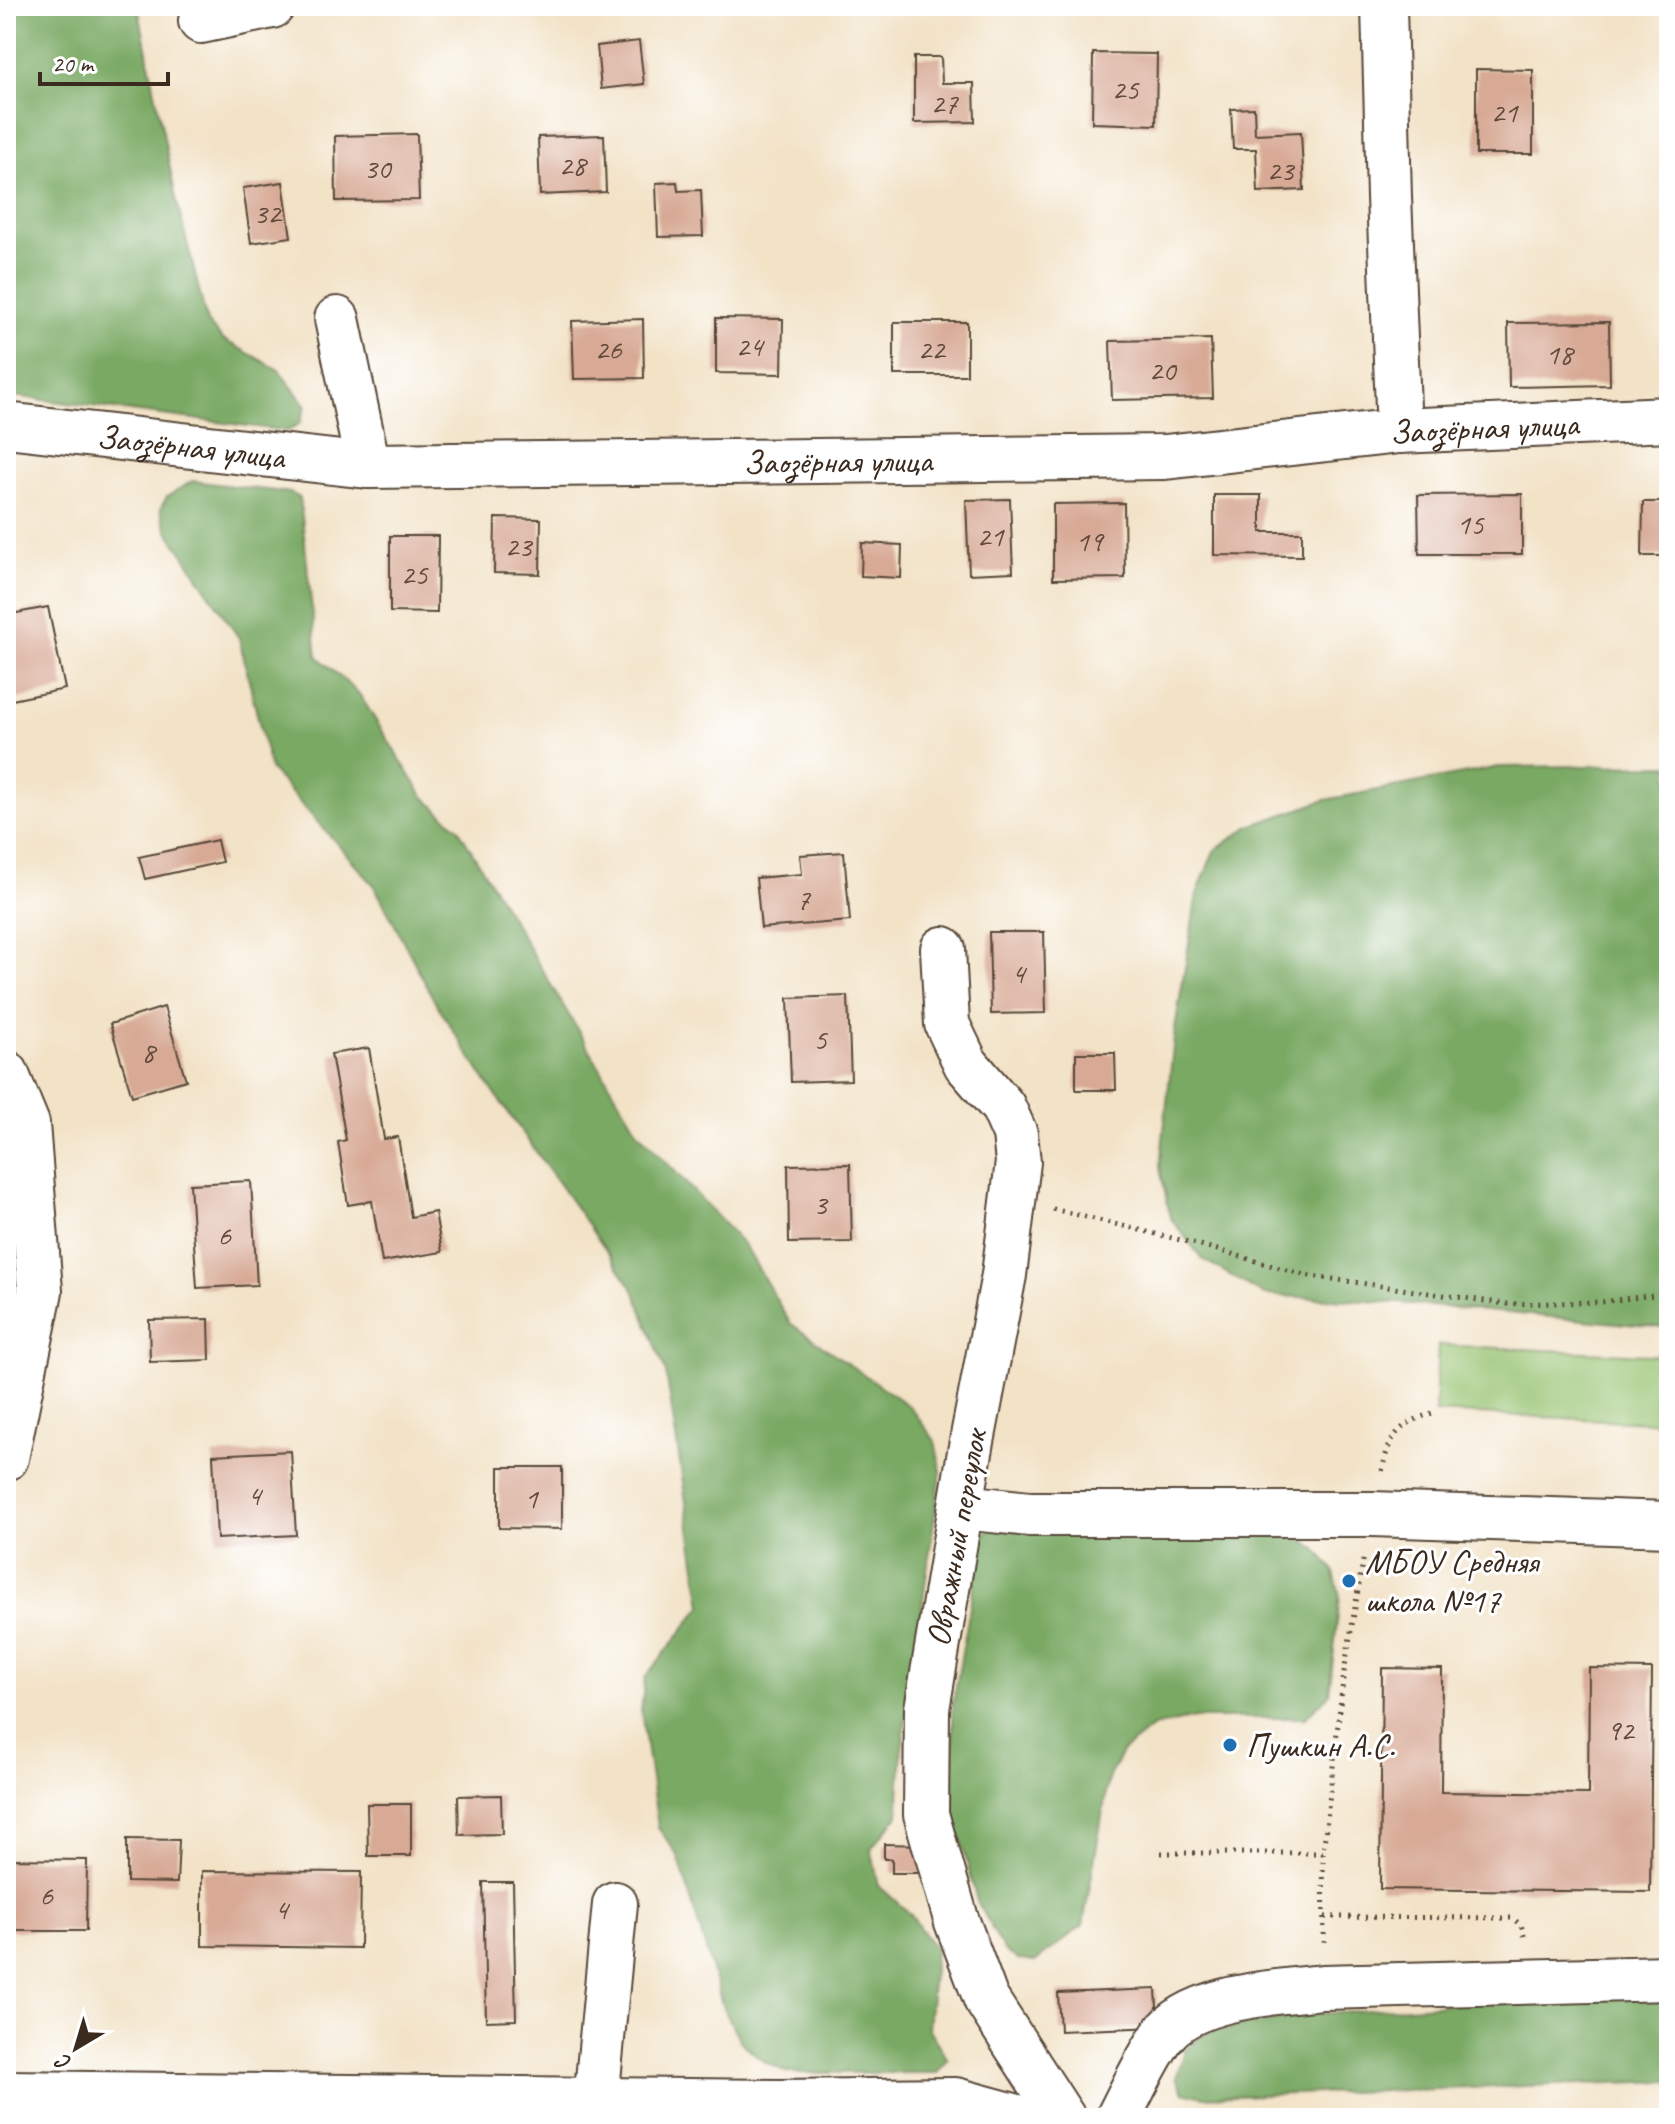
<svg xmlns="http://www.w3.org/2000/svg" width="1675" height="2124" font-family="Caveat,sans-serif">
	<rect width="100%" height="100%" fill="#fff"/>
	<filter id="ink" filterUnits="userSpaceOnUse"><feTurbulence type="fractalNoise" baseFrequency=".0125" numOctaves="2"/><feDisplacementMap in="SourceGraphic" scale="16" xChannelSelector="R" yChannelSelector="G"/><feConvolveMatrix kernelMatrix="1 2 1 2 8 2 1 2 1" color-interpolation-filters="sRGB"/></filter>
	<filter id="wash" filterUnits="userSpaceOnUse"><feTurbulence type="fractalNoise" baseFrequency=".006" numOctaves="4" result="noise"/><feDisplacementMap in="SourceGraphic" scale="32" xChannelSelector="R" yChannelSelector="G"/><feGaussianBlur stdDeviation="1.8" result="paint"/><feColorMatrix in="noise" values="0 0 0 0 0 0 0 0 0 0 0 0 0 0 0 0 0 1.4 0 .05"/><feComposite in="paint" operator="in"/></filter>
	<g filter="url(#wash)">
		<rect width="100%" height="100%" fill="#f2e2c6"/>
		<polygon fill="#97c371" stroke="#697648" stroke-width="2" points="1438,1345 1669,1356 1669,1423 1435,1412"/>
		<g fill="#79a963" stroke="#5a6a40" stroke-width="2">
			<polygon points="6,6 138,6 175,194 207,322 222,339 279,370 306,406 300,423 288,431 6,395"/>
			<polygon points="192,481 291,493 300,498 317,656 359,694 423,796 458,828 638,1132 745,1246 790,1323 910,1407 935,1441 941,1471 902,1749 898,1816 871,1848 879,1886 910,1914 935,1950 928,2028 948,2060 937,2073 789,2073 764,2062 740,2041 723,2007 678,1856 658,1827 641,1711 645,1678 702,1606 666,1372 634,1290 481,1074 433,998 374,885 270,769 239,638 167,530 160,509 167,497"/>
			<polygon points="1669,765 1669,1328 1400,1303 1265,1295 1202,1259 1170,1217 1160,1167 1175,1029 1197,894 1214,851 1250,826 1325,800 1499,767"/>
			<polygon points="990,1529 1297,1535 1314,1547 1333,1569 1340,1596 1329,1694 1305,1718 1195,1718 1153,1727 1123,1751 1109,1776 1083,1925 1035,1962 1020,1960 1004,1951 977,1901 953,1809 953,1703 981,1544 983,1535"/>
			<polygon points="1669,1994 1669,2081 1203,2097 1183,2092 1176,2078 1185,2050 1207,2032 1316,2014 1475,2002"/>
		</g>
		<g id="blocks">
			<g fill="#d8aa96">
				<polygon points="639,41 644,84 601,89 597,46"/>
				<polygon points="1093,53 1157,54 1156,125 1092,123"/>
				<polygon points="914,57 941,57 942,83 974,83 975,122 914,123"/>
				<polygon points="1476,69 1533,70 1533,154 1476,154"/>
				<polygon points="1254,108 1255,134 1301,132 1304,190 1258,192 1256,149 1233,149 1231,109"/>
				<polygon points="417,134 419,200 336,201 335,136"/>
				<polygon points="604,135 606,192 540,195 538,137"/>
				<polygon points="283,182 291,237 251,243 243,188"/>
				<polygon points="677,182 678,191 701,190 703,236 658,237 656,183"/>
				<polygon points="716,318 783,319 782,374 716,373"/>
				<polygon points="643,319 644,378 574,379 572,321"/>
				<rect x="894" y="322" width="73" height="53"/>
				<polygon points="1609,322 1610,385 1509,387 1508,323"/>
				<polygon points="1211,339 1213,398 1112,400 1110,341"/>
				<polygon points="1522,494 1522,554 1419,554 1418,495"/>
				<polygon points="1214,495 1261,495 1261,532 1302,532 1302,556 1214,555"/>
				<polygon points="1010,499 1013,572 969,574 966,500"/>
				<polygon points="1643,502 1669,502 1669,556 1642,556"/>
				<polygon points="1124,503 1125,578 1053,579 1053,504"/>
				<polygon points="495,518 541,519 540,574 494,573"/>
				<polygon points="390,536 438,536 437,613 390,612"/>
				<polygon points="862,543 902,545 901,578 861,576"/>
				<polygon points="48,607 65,689 12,700 6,673 6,615"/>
				<polygon points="217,840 222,862 145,879 139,857"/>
				<polygon points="844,852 850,921 761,928 756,878 802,874 800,855"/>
				<polygon points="989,932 1044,932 1046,1013 991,1014"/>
				<polygon points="848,996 851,1080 791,1082 788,998"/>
				<polygon points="164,1007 186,1080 132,1096 110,1024"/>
				<polygon points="369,1048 384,1139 398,1137 411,1217 435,1212 442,1252 382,1262 372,1201 348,1205 338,1142 346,1140 331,1054"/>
				<polygon points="1076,1053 1115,1053 1116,1090 1076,1090"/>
				<polygon points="850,1164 852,1242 789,1243 788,1165"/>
				<polygon points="251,1181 257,1285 197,1288 190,1184"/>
				<polygon points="209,1319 210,1360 150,1362 149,1320"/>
				<polygon points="291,1451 296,1535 217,1539 213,1455"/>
				<polygon points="499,1467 562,1467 562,1529 499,1528"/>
				<polygon points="1382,1668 1442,1669 1441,1792 1588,1794 1589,1668 1652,1669 1650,1892 1380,1889"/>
				<polygon points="501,1795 502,1834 459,1835 458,1796"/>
				<polygon points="367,1804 411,1804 411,1856 368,1856"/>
				<polygon points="127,1839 179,1840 177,1883 127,1882"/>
				<polygon points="884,1844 922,1845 921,1873 892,1873 892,1859 884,1859"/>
				<polygon points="6,1859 87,1860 86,1931 6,1931"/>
				<polygon points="202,1871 361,1872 360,1948 202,1946"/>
				<polygon points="483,1882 513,1882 516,2020 486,2021"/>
				<polygon points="1156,1989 1158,2027 1060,2031 1058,1993"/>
			</g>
		</g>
	</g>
	<g filter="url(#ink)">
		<use href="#blocks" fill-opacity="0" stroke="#564637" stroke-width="2"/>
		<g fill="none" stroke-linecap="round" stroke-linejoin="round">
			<defs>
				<g id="minor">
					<polyline points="1384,6 1389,197 1399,431"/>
					<polyline points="201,21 272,6"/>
					<polyline points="337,319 368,466"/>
					<path id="s1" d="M6 425 368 466 1165 457 1399 431 1669 419"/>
					<polyline points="943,949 947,1024 966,1064 1003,1107 1015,1134 1018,1162 1004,1275 970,1452 927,1709 926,1814 956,1919 986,1999 1063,2118"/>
					<polyline points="6,1073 27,1124 40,1291 6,1458"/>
					<polyline points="962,1507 1030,1514 1372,1514 1669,1524"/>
					<polyline points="6,2093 778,2102 955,2100 1021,2118"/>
					<polyline points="596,2101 615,1904"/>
					<path d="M1118 2118C1132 2091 1145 2062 1162 2037 1190 1996 1278 1992 1323 1987L1669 1978"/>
				</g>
			</defs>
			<use href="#minor" stroke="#564637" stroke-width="48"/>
			<g stroke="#564637" stroke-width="5" stroke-dasharray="2 6" stroke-linecap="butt">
				<polyline points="1053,1209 1197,1244 1304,1275 1506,1304 1602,1302 1669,1293"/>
				<path d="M1382 1471C1390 1433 1399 1424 1435 1412"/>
				<polyline points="1161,1853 1323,1853 1344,1672 1364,1555"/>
				<polyline points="1323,1853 1324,1942"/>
				<polyline points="1325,1917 1512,1918 1521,1925 1525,1939"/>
			</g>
			<use href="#minor" stroke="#fff" stroke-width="44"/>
		</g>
	</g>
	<g fill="#1f6fb2" stroke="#fff" stroke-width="3">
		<circle cx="1349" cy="1581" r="8"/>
		<circle cx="1230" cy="1745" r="8"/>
	</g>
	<g text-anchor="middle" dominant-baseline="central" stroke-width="6" stroke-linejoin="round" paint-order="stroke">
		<g font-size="30" fill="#624a3c">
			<text x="1125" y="89">25</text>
			<text x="944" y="103">27</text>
			<text x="1504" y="112">21</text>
			<text x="572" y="165">28</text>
			<text x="377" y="168">30</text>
			<text x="1280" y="170">23</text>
			<text x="267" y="213">32</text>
			<text x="749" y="346">24</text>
			<text x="608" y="349">26</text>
			<text x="931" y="349">22</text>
			<text x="1559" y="354">18</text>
			<text x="1162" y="370">20</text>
			<text x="1470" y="524">15</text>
			<text x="990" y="536">21</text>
			<text x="1089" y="541">19</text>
			<text x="518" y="546">23</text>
			<text x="414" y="574">25</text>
			<text x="803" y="899">7</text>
			<text x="1018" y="973">4</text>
			<text x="820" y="1039">5</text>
			<text x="148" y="1052">8</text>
			<text x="820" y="1204">3</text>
			<text x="224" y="1235">6</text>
			<text x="254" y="1495">4</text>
			<text x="531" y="1498">1</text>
			<text x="1620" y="1730">92</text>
			<text x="46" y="1895">6</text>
			<text x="281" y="1909">4</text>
		</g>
		<g font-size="34" fill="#3b2a1e" stroke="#fff">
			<text stroke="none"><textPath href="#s1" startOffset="1482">Заозёрная улица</textPath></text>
			<text stroke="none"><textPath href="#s1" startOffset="186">Заозёрная улица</textPath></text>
			<text stroke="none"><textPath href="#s1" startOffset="834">Заозёрная улица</textPath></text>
			<text transform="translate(956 1538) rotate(-80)">Овражный переулок</text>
		</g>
		<g font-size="34" fill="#3b2a1e" stroke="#fff" text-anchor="start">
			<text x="1365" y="1561">МБОУ Средняя<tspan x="1365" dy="39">школа №17</tspan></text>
			<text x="1246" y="1745">Пушкин А.С.</text>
		</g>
	</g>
	<rect width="1675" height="2124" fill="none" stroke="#fff" stroke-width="32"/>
	<g transform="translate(76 2048) rotate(218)" stroke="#ffffff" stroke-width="6" paint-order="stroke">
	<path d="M0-6L14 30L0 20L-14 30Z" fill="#3b2a1e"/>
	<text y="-12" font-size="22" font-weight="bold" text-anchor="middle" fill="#3b2a1e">С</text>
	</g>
	<path d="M40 72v12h128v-12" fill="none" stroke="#3b2a1e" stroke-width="4"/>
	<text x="52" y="72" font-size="24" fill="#3b2a1e" stroke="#ffffff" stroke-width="6" paint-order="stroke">20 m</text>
</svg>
